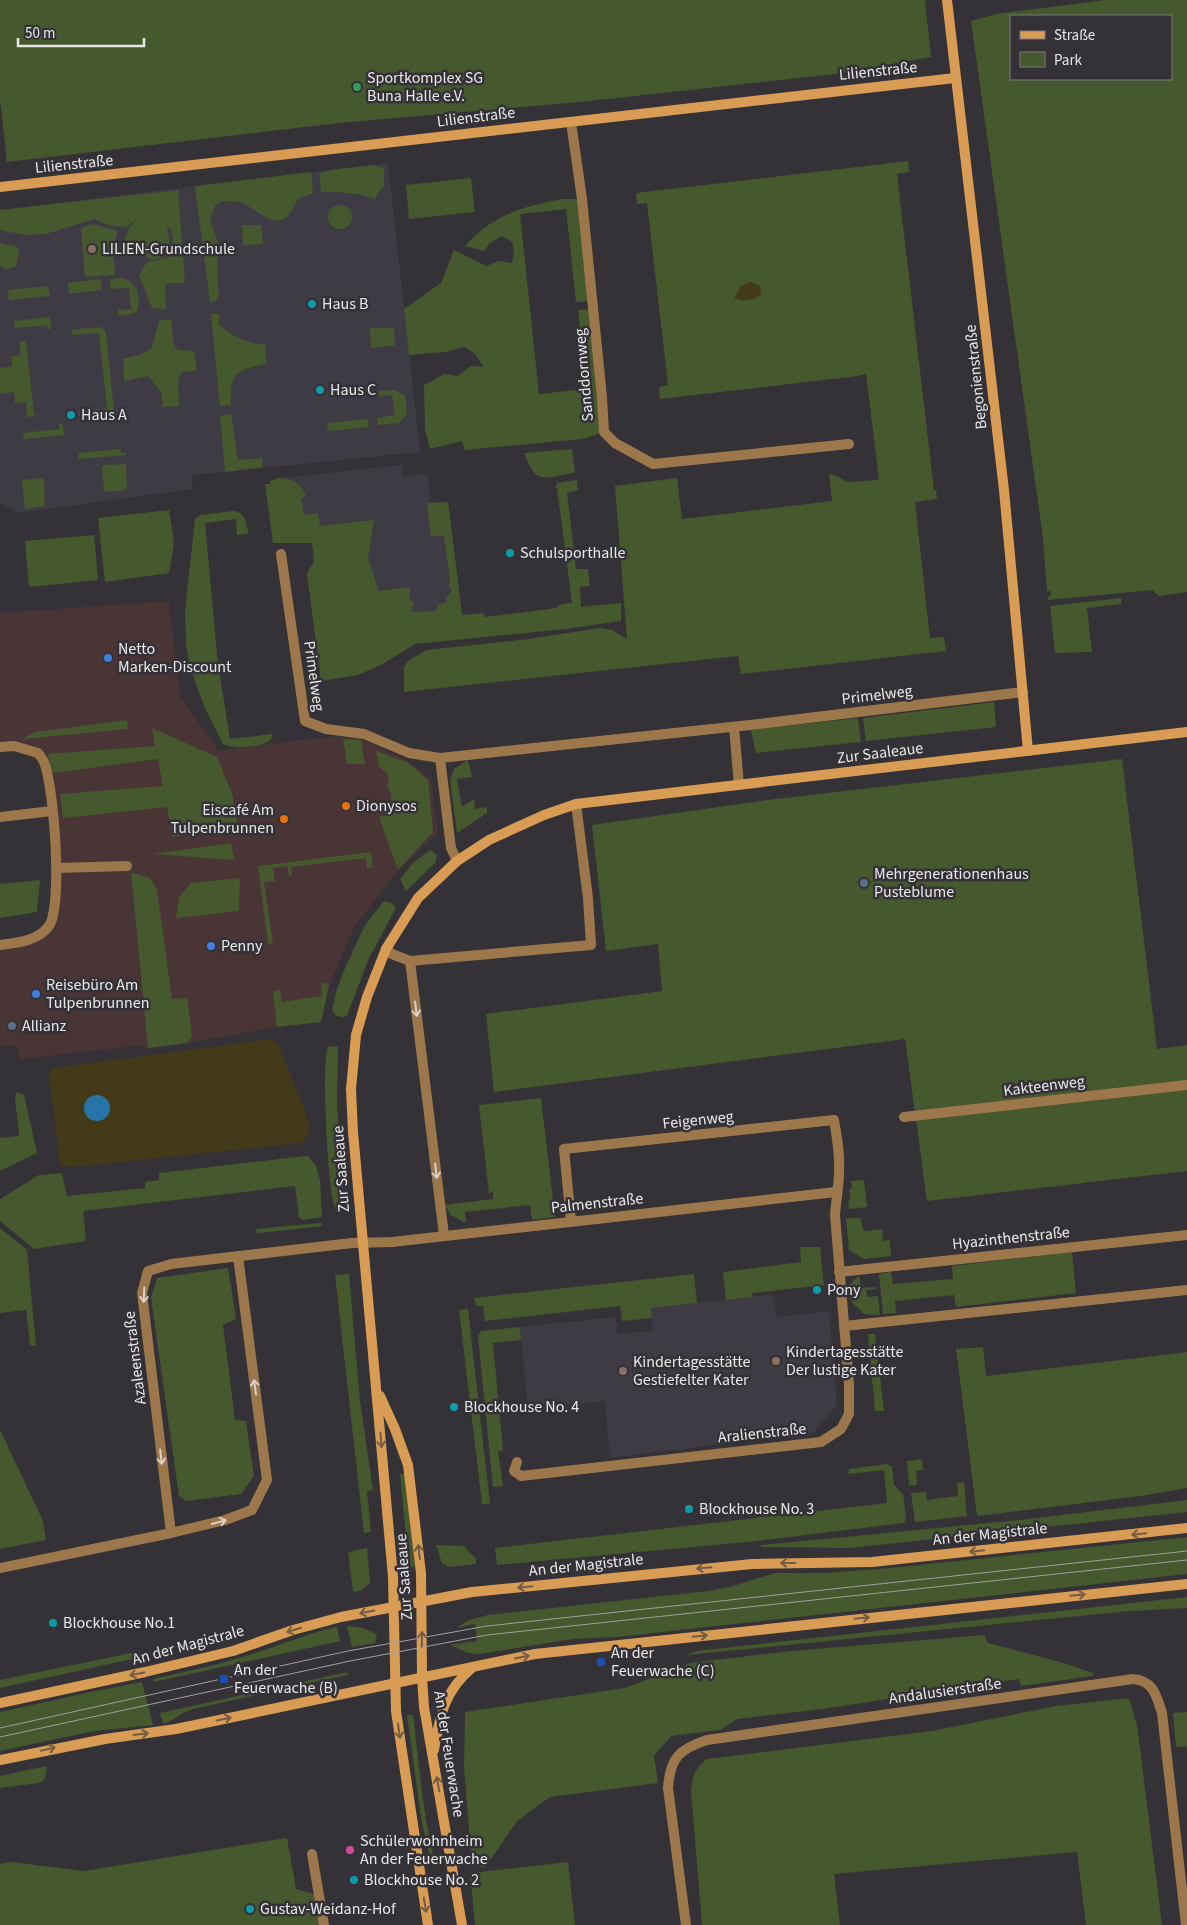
<svg xmlns="http://www.w3.org/2000/svg" width="1187" height="1925" font-family="'Source Sans 3',sans-serif">
	<rect width="100%" height="100%" fill="#343236"/>
	<polygon fill="#493436" points="169,601 180,696 219,751 298,740 329,737 358,738 409,761 431,780 438,833 398,870 355,926 329,985 321,1022 277,1027 188,1043 148,1048 135,1046 19,1059 17,1045 0,1047 0,940 19,938 37,931 48,918 54,892 53,855 45,781 40,763 17,749 0,750 0,613"/>
	<g fill="#3f3b45">
		<polygon points="388,163 420,452 191,475 193,489 17,513 0,502 0,210"/>
		<polygon points="402,465 403,476 428,474 431,503 448,502 462,615 315,637 307,574 314,561 312,543 283,478"/>
		<polygon points="774,1295 776,1317 829,1311 837,1405 813,1433 610,1458 605,1401 528,1409 520,1327 616,1317 617,1334 653,1331 651,1308"/>
	</g>
	<g fill="#46582d" fill-rule="evenodd">
		<polygon points="0,0 925,0 931,57 835,74 580,102 339,123 7,162 0,100"/>
		<path d="M1105 0H1187V592L1159 596 1152 590 1048 600V596H1051L1050 591H1047L1043 538 971 21 996 14ZM1011 16H1171V79H1011Z"/>
		<polygon points="908,161 909,172 897,174 934,490 936,490 937,499 915,502 930,638 944,637 946,651 741,674 738,656 404,692 404,667 409,660 427,650 528,639 600,628 612,630 627,639 615,486 677,478 682,519 832,501 829,473 848,482 879,480 866,374 858,376 660,399 659,387 668,385 647,203 637,204 636,193"/>
		<path d="M373 165 384 168V186L378 192 375 199C357 192 340 192 321 192L319 174 330 170Z"/>
		<polygon points="311,172 313,193 298,199 289,215 285,219 278,221 269,219 241,202 223,201 215,206 210,220 218,243 217,275 219,296 215,301 210,302 195,186"/>
		<polygon points="471,178 475,212 409,219 406,185"/>
		<path d="M178 190 185 283H166L165 288 166 309 152 308 139 275 147 262 169 257C172 247 177 234 167 225 169 238 172 243 165 256L152 260 132 247 125 239 131 225 138 218 126 227 108 225 94 219 46 234 25 235 0 230V210Z"/>
		<path d="M562 199H582L592 301 576 302 566 209 520 214 539 394 586 389 578 310 593 309 604 432 582 439 465 450 462 441 430 449 425 429 424 385 444 374 458 376 471 366 484 367 475 354 465 347 445 352 409 355 404 309 441 283 454 250 486 266 499 261 512 263 514 250 512 242 502 236 490 243 484 251 465 246C494 214 522 207 562 199Z"/>
		<circle cx="340" cy="217" r="12"/>
		<polygon points="93,224 118,231 113,248 115,275 85,277 81,228"/>
		<polygon points="242,225 261,225 263,244 243,245"/>
		<polygon points="0,243 18,247 19,256 15,267 5,269 0,265"/>
		<path d="M118 278C123 278 127 279 131 282 139 287 142 307 135 313L119 316 118 310 131 309 129 288 110 289V279Z"/>
		<polygon points="100,279 102,290 69,294 68,283"/>
		<polygon points="48,286 50,296 9,300 8,290"/>
		<path d="M211 314H219V325C236 338 244 342 265 345L266 364C237 369 229 374 231 405L220 406Z"/>
		<polygon points="50,317 51,329 48,329 47,325 15,328 14,321"/>
		<polygon points="171,319 174,346 178,350 194,351 197,370 182,372 178,380 179,406 163,407 162,394 149,376 124,381 123,359 142,354 152,348 159,321"/>
		<polygon points="98,327 104,329 106,333 114,411 79,416 79,411 107,408 99,333 72,335 71,330"/>
		<polygon points="370,328 394,328 395,345 371,348"/>
		<polygon points="26,341 34,414 36,416 27,417 26,402 15,403 14,392 0,394 0,368 12,366 11,356 21,355 19,342"/>
		<polygon points="394,390 405,395 407,414 399,423 378,425 377,418 395,415 392,395 379,397 378,391"/>
		<polygon points="231,414 238,460 262,458 263,467 225,472 220,416"/>
		<polygon points="368,419 369,427 328,431 327,423"/>
		<polygon points="59,424 63,424 64,435 24,439 23,433 59,429"/>
		<polygon points="121,449 121,453 125,453 126,455 78,459 79,453"/>
		<path d="M572 449 575 472 573 473C543 478 537 486 524 453Z"/>
		<polygon points="126,464 127,488 126,490 106,492 104,490 102,467 104,465"/>
		<polygon points="41,478 44,479 45,504 44,506 25,509 22,480"/>
		<path d="M279 478C293 478 302 484 306 497L301 498 304 515 318 513 320 526 374 520 368 558 379 591 410 587V599L414 603 411 612H412L436 611 438 605 447 602 446 597 452 591 449 586 450 581 444 535 431 537 427 503 448 502 462 615 484 613 485 617 557 608 558 605 572 603 557 488H555L557 483 577 480 578 490 567 493 576 569H588L590 586 580 587 581 607 621 603V621L566 629 415 644 381 665 358 675 321 681 307 574 314 561 312 543H273L265 484H270V481Z"/>
		<polygon points="169,510 174,543 169,573 105,582 98,518"/>
		<path d="M233 511C245 511 246 523 249 534L237 535 236 519 205 523 218 665H212L213 670H219L230 739 272 734C275 748 232 750 223 744L204 706 190 667 186 645 185 610 195 519 200 515Z"/>
		<polygon points="94,535 98,580 29,587 25,541"/>
		<polygon points="1121,598 1121,604 1087,608 1092,652 1055,653 1050,606"/>
		<polygon points="994,702 996,727 866,741 863,718"/>
		<polygon points="858,718 861,742 756,753 751,730"/>
		<polygon points="127,720 128,729 23,739 34,732"/>
		<polygon points="152,728 217,757 232,793 238,828 172,837 167,807 63,818 60,794 163,786 158,759 52,773 48,754 155,746"/>
		<polygon points="343,739 361,740 365,764 347,764"/>
		<polygon points="376,751 407,762 428,780 433,832 398,870 379,817 392,814 391,793 387,786 389,782 387,773 379,767"/>
		<polygon points="1122,759 1157,1049 1187,1045 1187,1171 927,1201 905,1039 494,1092 486,1014 662,991 658,944 606,951 592,825 767,800"/>
		<polygon points="468,760 472,777 457,779 462,807 474,799 475,809 487,807 487,813 457,833 450,780 454,769"/>
		<polygon points="231,843 234,860 153,854"/>
		<polygon points="430,850 436,854 436,862 406,891 400,879 414,862"/>
		<polygon points="371,852 373,867 367,868 366,858 291,867 292,876 289,876 287,866 273,868 275,881 264,882 273,943 268,944 258,866"/>
		<polygon points="131,872 150,878 157,890 172,999 187,998 192,1036 188,1043 148,1048"/>
		<polygon points="240,878 239,911 176,918 179,897 191,883"/>
		<polygon points="40,880 37,912 0,918 0,884"/>
		<polygon points="384,901 390,902 396,908 368,960 347,1016 341,1017 335,1015 332,1010 337,989 346,966 364,927"/>
		<polygon points="321,982 329,985 321,1022 277,1027 273,991 280,990 282,1002 322,996"/>
		<path d="M333 1046 338 1047 337 1107 343 1176V1208H335C328 1194 321 1061 328 1047Z"/>
		<polygon points="17,1092 24,1095 37,1153 0,1171 0,1138 19,1136 15,1097"/>
		<polygon points="541,1098 555,1217 532,1220 530,1205 465,1212 466,1223 451,1215 445,1205 493,1199 493,1191 489,1194 479,1105"/>
		<polygon points="305,1156 308,1156 316,1166 320,1180 322,1217 302,1220 299,1217 295,1186 83,1211 86,1241 34,1249 0,1221 0,1199 39,1175 62,1173 67,1196 145,1188 145,1182 159,1180 159,1173"/>
		<polygon points="864,1180 867,1207 849,1209 848,1201 850,1200 849,1189 852,1189 851,1181"/>
		<polygon points="846,1218 860,1218 864,1231 882,1229 883,1241 890,1240 891,1256 864,1259 849,1250"/>
		<polygon points="321,1223 322,1226 260,1233 257,1233 256,1229"/>
		<polygon points="0,1228 27,1250 36,1346 30,1345 26,1310 0,1313"/>
		<polygon points="800,1247 820,1247 824,1285 752,1293 753,1297 726,1300 723,1272 801,1262"/>
		<polygon points="1072,1252 1076,1293 956,1307 954,1295 895,1301 896,1313 883,1314 879,1274 891,1272 893,1284 953,1279 952,1266"/>
		<polygon points="228,1268 236,1319 223,1325 235,1420 246,1421 254,1476 241,1494 186,1501 179,1496 151,1298 157,1278"/>
		<polygon points="349,1274 360,1401 373,1490 367,1491 371,1532 364,1533 335,1275"/>
		<polygon points="694,1274 697,1303 651,1308 652,1318 622,1321 620,1306 485,1321 483,1306 476,1306 474,1298"/>
		<polygon points="859,1276 861,1288 876,1287 876,1289 866,1290 867,1297 878,1296 880,1315 864,1314 851,1301 848,1290 852,1282"/>
		<polygon points="468,1309 490,1504 482,1504 459,1310"/>
		<polygon points="520,1327 521,1340 493,1343 503,1450 498,1452 503,1486 493,1487 478,1336 481,1331"/>
		<polygon points="868,1334 875,1334 884,1411 875,1411"/>
		<polygon points="983,1347 986,1376 1187,1352 1187,1488 1140,1496 977,1516 956,1349"/>
		<polygon points="0,1430 43,1521 46,1540 0,1549"/>
		<polygon points="922,1459 923,1470 916,1471 917,1485 909,1485 907,1461"/>
		<polygon points="887,1464 892,1467 894,1485 903,1494 906,1519 904,1523 748,1542 497,1565 495,1548 887,1503 884,1470 848,1474 849,1469"/>
		<polygon points="400,1474 405,1474 415,1567 409,1568"/>
		<polygon points="964,1482 967,1516 915,1522 911,1493 926,1492 927,1500 958,1496 957,1483"/>
		<polygon points="1187,1500 1187,1512 850,1548 761,1547 761,1545 1020,1520"/>
		<polygon points="1187,1537 1187,1574 617,1637 573,1639 480,1654 468,1653 450,1645 477,1641 475,1624 456,1628 469,1620 488,1615 708,1591 730,1587 775,1573 826,1573 890,1568"/>
		<polygon points="436,1545 464,1546 476,1559 476,1564 449,1567 442,1563"/>
		<polygon points="367,1548 370,1583 360,1591 353,1592 348,1552"/>
		<polygon points="1187,1597 1187,1608 1130,1611 686,1655 697,1651"/>
		<polygon points="347,1626 363,1628 377,1634 375,1643 352,1647"/>
		<path d="M337 1627 340 1641 154 1682 153 1679C189 1671 225 1663 261 1651 286 1643 311 1632 337 1627Z"/>
		<polygon points="984,1635 988,1643 1064,1663 1093,1673 1093,1676 1021,1686 1019,1679 822,1709 737,1719 720,1730 671,1736 654,1756 658,1783 550,1797 517,1821 485,1868 472,1865 464,1768 465,1712 625,1688 690,1663 792,1651"/>
		<polygon points="136,1652 137,1658 0,1688 0,1680"/>
		<path d="M347 1672 348 1675 193 1709C182 1712 174 1721 163 1724L160 1713Z"/>
		<polygon points="142,1682 153,1725 94,1731 0,1751 0,1712 95,1691"/>
		<path d="M1129 1698 1137 1725 1162 1925H1086L1077 1852 834 1874 840 1925H702L691 1791C693 1775 694 1770 707 1759L932 1731 1056 1706Z"/>
		<polygon points="1187,1712 1187,1750 1186,1746 1176,1747 1173,1713"/>
		<path d="M407 1715H413C419 1765 423 1817 436 1866L432 1867 421 1818Z"/>
		<polygon points="46,1766 47,1769 44,1780 39,1783 0,1788 0,1776"/>
		<polygon points="287,1838 296,1889 314,1894 319,1925 0,1925 0,1864 11,1862 84,1871"/>
		<polygon points="568,1862 575,1925 475,1925 470,1873"/>
	</g>
	<g fill="#433a1a">
		<path d="M750 282 760 286 761 295C753 301 743 302 734 298L741 286Z"/>
		<polygon points="272,1039 279,1046 309,1122 308,1136 302,1143 90,1165 68,1167 60,1165 49,1074 53,1068"/>
	</g>
	<circle fill="#2674a8" cx="97" cy="1108" r="13"/>
	<g fill="none" stroke-linecap="round" stroke-linejoin="round">
		<g stroke="#9d774c" stroke-width="10">
			<polyline points="571,122 582,199 602,397 604,432 615,443 653,464 849,444"/>
			<polyline points="281,554 305,721 326,729 364,734 409,753 440,758 451,848 457,861"/>
			<polyline points="734,727 739,785"/>
			<path d="M0 747 14 746 38 753C40 756 43 759 44 762 54 787 63 904 49 926 38 941 17 943 0 945"/>
			<polyline points="440,758 759,724 1023,692"/>
			<polyline points="0,817 52,811"/>
			<polyline points="57,868 127,866"/>
			<polyline points="386,949 392,954 410,961 591,945 588,898 576,804"/>
			<polyline points="410,961 444,1235"/>
			<polyline points="904,1117 1187,1085"/>
			<polyline points="839,1272 1187,1235"/>
			<polyline points="844,1326 1187,1290"/>
			<path d="M517 1462 514 1471 521 1476 821 1442 841 1429 849 1414V1384L835 1215C836 1200 839 1186 839 1172 840 1154 837 1137 834 1120L564 1149 571 1221"/>
			<polyline points="171,1533 142,1293 148,1271 171,1264 352,1243 392,1242 836,1192"/>
			<polyline points="0,1568 171,1533 225,1520 252,1510 267,1480 238,1256"/>
			<polyline points="312,1854 324,1925"/>
			<path d="M686 1925 668 1788C670 1758 679 1749 707 1740L1133 1679C1154 1681 1156 1695 1162 1713L1186 1925"/>
		</g>
		<g stroke="#d99c54" stroke-width="10">
			<polyline points="947,0 1004,490 1028,751"/>
			<polyline points="0,187 955,78"/>
			<polyline points="380,1396 395,1429 408,1465 421,1573 422,1677 424,1707 462,1925"/>
			<polyline points="0,1703 145,1672 233,1651 293,1630 341,1617 472,1592 752,1564 872,1562 1187,1528"/>
			<path d="M434 1750C440 1715 444 1691 473 1667"/>
			<polyline points="0,1760 105,1739 176,1729 535,1654 1187,1584"/>
			<polyline points="428,1925 396,1711 393,1577 353,1132 351,1089 356,1035 367,997 386,949 418,898 457,861 489,840 544,815 576,804 1187,732"/>
		</g>
		<g stroke="#a19fa2" stroke-width="1">
			<polyline points="0,1728 348,1651 487,1626 1187,1551"/>
			<polyline points="0,1737 350,1661 487,1635 1187,1560"/>
		</g>
	</g>
	<defs><path id="oneway-shaft" d="M-6 0H5M1.5-3L5.5 0L1.5 3" fill="none" stroke-width="1.6" stroke-linecap="round" stroke-linejoin="round" transform="scale(1.25)"/></defs>
	<g stroke="#d9d1ca">
		<use href="#oneway-shaft" transform="translate(416 1009) rotate(83)"/>
		<use href="#oneway-shaft" transform="translate(436 1171) rotate(83)"/>
		<use href="#oneway-shaft" transform="translate(144 1295) rotate(92)"/>
		<use href="#oneway-shaft" transform="translate(255 1387) rotate(-98)"/>
		<use href="#oneway-shaft" transform="translate(161 1457) rotate(83)"/>
		<use href="#oneway-shaft" transform="translate(219 1522) rotate(-15)"/>
	</g>
	<g stroke="#765c42">
		<use href="#oneway-shaft" transform="translate(381 1440) rotate(86)"/>
		<use href="#oneway-shaft" transform="translate(1139 1534) rotate(174)"/>
		<use href="#oneway-shaft" transform="translate(977 1551) rotate(174)"/>
		<use href="#oneway-shaft" transform="translate(419 1552) rotate(-97)"/>
		<use href="#oneway-shaft" transform="translate(788 1563) rotate(180)"/>
		<use href="#oneway-shaft" transform="translate(704 1568) rotate(175)"/>
		<use href="#oneway-shaft" transform="translate(525 1587) rotate(174)"/>
		<use href="#oneway-shaft" transform="translate(1078 1595) rotate(-6)"/>
		<use href="#oneway-shaft" transform="translate(367 1612) rotate(169)"/>
		<use href="#oneway-shaft" transform="translate(862 1618) rotate(-6)"/>
		<use href="#oneway-shaft" transform="translate(294 1630) rotate(163)"/>
		<use href="#oneway-shaft" transform="translate(700 1636) rotate(-6)"/>
		<use href="#oneway-shaft" transform="translate(422 1639) rotate(-89)"/>
		<use href="#oneway-shaft" transform="translate(522 1657) rotate(-11)"/>
		<use href="#oneway-shaft" transform="translate(137 1674) rotate(168)"/>
		<use href="#oneway-shaft" transform="translate(224 1719) rotate(-12)"/>
		<use href="#oneway-shaft" transform="translate(399 1731) rotate(82)"/>
		<use href="#oneway-shaft" transform="translate(141 1734) rotate(-7)"/>
		<use href="#oneway-shaft" transform="translate(48 1749) rotate(-13)"/>
		<use href="#oneway-shaft" transform="translate(438 1784) rotate(-100)"/>
		<use href="#oneway-shaft" transform="translate(425 1905) rotate(81)"/>
	</g>
	<circle fill="#2e9e5b" stroke="#343236" stroke-width="2" cx="357" cy="87" r="5"/>
	<g fill="#8d6e63" stroke="#343236" stroke-width="2">
		<circle cx="92" cy="249" r="5"/>
		<circle cx="776" cy="1361" r="5"/>
		<circle cx="623" cy="1371" r="5"/>
	</g>
	<g fill="#0f9aa8" stroke="#343236" stroke-width="2">
		<circle cx="312" cy="304" r="5"/>
		<circle cx="320" cy="390" r="5"/>
		<circle cx="71" cy="415" r="5"/>
		<circle cx="510" cy="553" r="5"/>
		<circle cx="817" cy="1290" r="5"/>
		<circle cx="454" cy="1407" r="5"/>
		<circle cx="689" cy="1509" r="5"/>
		<circle cx="53" cy="1623" r="5"/>
		<circle cx="354" cy="1880" r="5"/>
		<circle cx="250" cy="1909" r="5"/>
	</g>
	<g fill="#3f7fe0" stroke="#343236" stroke-width="2">
		<circle cx="108" cy="658" r="5"/>
		<circle cx="211" cy="946" r="5"/>
		<circle cx="36" cy="994" r="5"/>
	</g>
	<g fill="#e8710a" stroke="#343236" stroke-width="2">
		<circle cx="346" cy="806" r="5"/>
		<circle cx="284" cy="819" r="5"/>
	</g>
	<g fill="#5c6f8a" stroke="#343236" stroke-width="2">
		<circle cx="864" cy="883" r="5"/>
		<circle cx="12" cy="1026" r="5"/>
	</g>
	<g fill="#1a4fb4" stroke="#343236" stroke-width="2">
		<rect x="596" y="1657" width="10" height="10" rx="2.5"/>
		<rect x="219" y="1674" width="10" height="10" rx="2.5"/>
	</g>
	<circle fill="#d1479c" stroke="#343236" stroke-width="2" cx="350" cy="1850" r="5"/>
	<g text-anchor="middle" dominant-baseline="central" stroke-width="5" stroke-linejoin="round" paint-order="stroke">
		<g font-size="16" fill="#e8e7e9" stroke="#343236">
			<text transform="translate(878 71) rotate(-6)">Lilienstraße</text>
			<text transform="translate(476 117) rotate(-7)">Lilienstraße</text>
			<text transform="translate(74 164) rotate(-6)">Lilienstraße</text>
			<text transform="translate(584 375) rotate(-95)">Sanddornweg</text>
			<text transform="translate(976 377) rotate(-96)">Begonienstraße</text>
			<text transform="translate(314 676) rotate(82)">Primelweg</text>
			<text transform="translate(877 695) rotate(-7)">Primelweg</text>
			<text transform="translate(880 753) rotate(-7)">Zur Saaleaue</text>
			<text transform="translate(1044 1086) rotate(-7)">Kakteenweg</text>
			<text transform="translate(698 1120) rotate(-6)">Feigenweg</text>
			<text transform="translate(341 1169) rotate(-94)">Zur Saaleaue</text>
			<text transform="translate(597 1203) rotate(-6)">Palmenstraße</text>
			<text transform="translate(1011 1238) rotate(-6)">Hyazinthenstraße</text>
			<text transform="translate(135 1358) rotate(-97)">Azaleenstraße</text>
			<text transform="translate(762 1433) rotate(-6)">Aralienstraße</text>
			<text transform="translate(990 1534) rotate(-6)">An der Magistrale</text>
			<text transform="translate(586 1565) rotate(-6)">An der Magistrale</text>
			<text transform="translate(404 1577) rotate(-94)">Zur Saaleaue</text>
			<text transform="translate(188 1645) rotate(-15)">An der Magistrale</text>
			<text transform="translate(945 1691) rotate(-8)">Andalusierstraße</text>
			<text transform="translate(449 1754) rotate(81)">An der Feuerwache</text>
		</g>
		<g font-size="16" fill="#e8e7e9" stroke="#343236" text-anchor="start">
			<text x="367" y="78">Sportkomplex SG<tspan x="367" dy="18">Buna Halle e.V.</tspan></text>
			<text x="102" y="249">LILIEN-Grundschule</text>
			<text x="322" y="304">Haus B</text>
			<text x="330" y="390">Haus C</text>
			<text x="81" y="415">Haus A</text>
			<text x="520" y="553">Schulsporthalle</text>
			<text x="118" y="649">Netto<tspan x="118" dy="18">Marken-Discount</tspan></text>
			<text x="356" y="806">Dionysos</text>
			<text x="274" y="810" text-anchor="end">Eiscafé Am<tspan x="274" dy="18">Tulpenbrunnen</tspan></text>
			<text x="874" y="874">Mehrgenerationenhaus<tspan x="874" dy="18">Pusteblume</tspan></text>
			<text x="221" y="946">Penny</text>
			<text x="46" y="985">Reisebüro Am<tspan x="46" dy="18">Tulpenbrunnen</tspan></text>
			<text x="22" y="1026">Allianz</text>
			<text x="827" y="1290">Pony</text>
			<text x="786" y="1352">Kindertagesstätte<tspan x="786" dy="18">Der lustige Kater</tspan></text>
			<text x="633" y="1362">Kindertagesstätte<tspan x="633" dy="18">Gestiefelter Kater</tspan></text>
			<text x="464" y="1407">Blockhouse No. 4</text>
			<text x="699" y="1509">Blockhouse No. 3</text>
			<text x="63" y="1623">Blockhouse No.1</text>
			<text x="611" y="1653">An der<tspan x="611" dy="18">Feuerwache (C)</tspan></text>
			<text x="234" y="1670">An der<tspan x="234" dy="18">Feuerwache (B)</tspan></text>
			<text x="360" y="1841">Schülerwohnheim<tspan x="360" dy="18">An der Feuerwache</tspan></text>
			<text x="364" y="1880">Blockhouse No. 2</text>
			<text x="260" y="1909">Gustav-Weidanz-Hof</text>
		</g>
	</g>
	<rect x="1010" y="15" width="162" height="65" fill="#343236" stroke="#7c7a7e"/>
	<rect x="1020" y="31" width="25" height="8" fill="#d99c54" stroke="#7c7a7e"/>
	<text x="1054" y="40" font-size="15" fill="#e8e7e9">Straße</text>
	<rect x="1020" y="52" width="25" height="15" fill="#46582d" stroke="#7c7a7e"/>
	<text x="1054" y="65" font-size="15" fill="#e8e7e9">Park</text>
	<path d="M18 38v8h126v-8" fill="none" stroke="#e8e7e9" stroke-width="2.5"/>
	<text x="25" y="38" font-size="15" fill="#e8e7e9" stroke="#343236" stroke-width="4" paint-order="stroke">50 m</text>
</svg>
